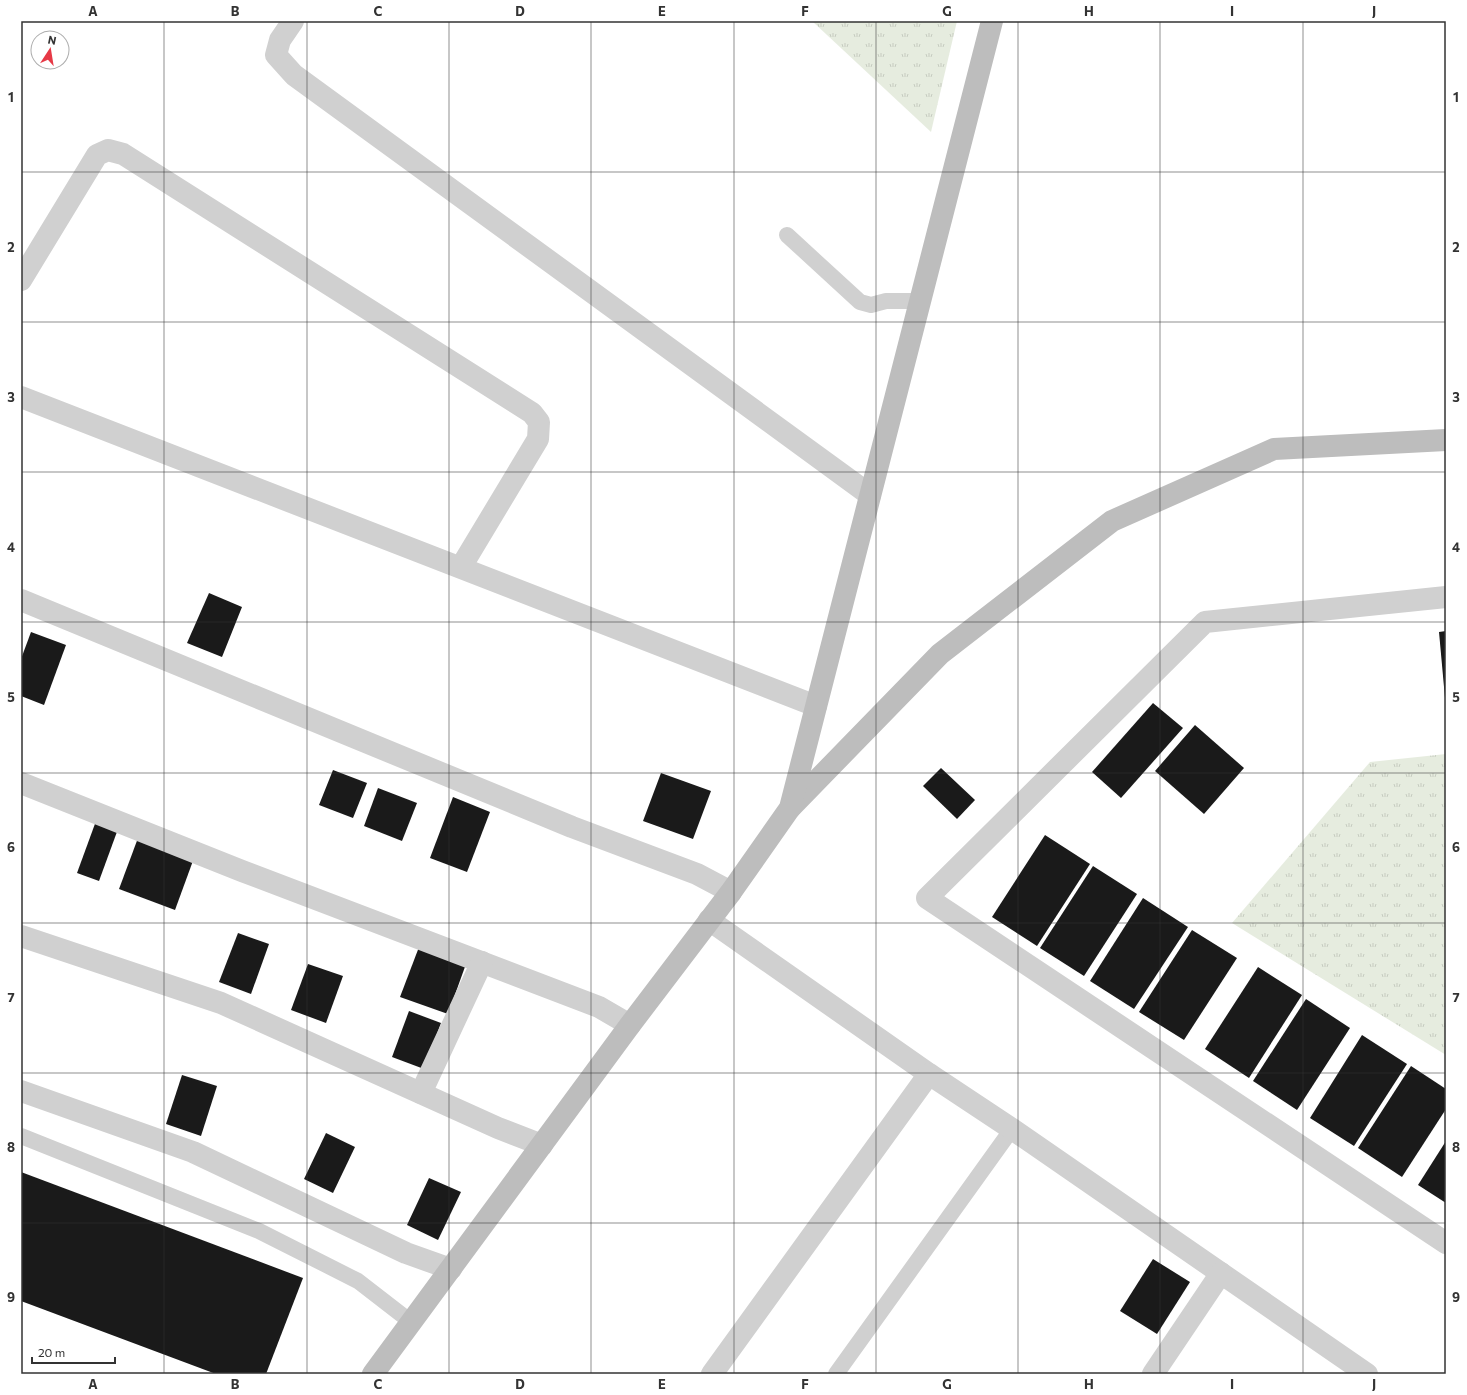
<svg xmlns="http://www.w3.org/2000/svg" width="1467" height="1395" font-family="Commissioner,sans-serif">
	<defs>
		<pattern id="grass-tufts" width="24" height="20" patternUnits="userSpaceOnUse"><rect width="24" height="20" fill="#e6ecdf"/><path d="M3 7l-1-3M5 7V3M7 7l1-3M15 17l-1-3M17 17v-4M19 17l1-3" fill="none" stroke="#c6cbc0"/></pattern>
	</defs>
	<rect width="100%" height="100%" fill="#fff"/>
	<g fill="url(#grass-tufts)">
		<polygon points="812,21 957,21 931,132"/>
		<polygon points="1446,754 1446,1055 1232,923 1370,762"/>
	</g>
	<g fill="#1a1a1a">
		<polygon points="209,593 242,607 222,657 187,643"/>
		<polygon points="1446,631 1446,698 1445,698 1439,632"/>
		<polygon points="31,632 66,645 44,705 21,696 21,659"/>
		<polygon points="1153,703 1183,728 1121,798 1092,772"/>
		<polygon points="1195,725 1244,768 1204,814 1155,771"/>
		<polygon points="941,768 975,800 957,819 923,786"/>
		<polygon points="333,770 367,783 353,818 319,805"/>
		<polygon points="661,773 711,791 693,839 643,821"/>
		<polygon points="378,788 417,803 402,841 364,826"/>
		<polygon points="453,797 490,812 467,872 430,858"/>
		<polygon points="96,821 118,829 99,881 77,873"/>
		<polygon points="1045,835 1090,864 1037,946 992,917"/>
		<polygon points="138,838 194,858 175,910 119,889"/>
		<polygon points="1093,866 1137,894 1084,976 1040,948"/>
		<polygon points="1143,898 1188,927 1134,1009 1090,981"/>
		<polygon points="1192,930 1237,958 1184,1040 1139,1012"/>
		<polygon points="238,933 269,944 251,994 219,982"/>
		<polygon points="419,947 466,964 448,1014 400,997"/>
		<polygon points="308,964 343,976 326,1023 291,1010"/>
		<polygon points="1258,967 1302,995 1249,1078 1205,1049"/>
		<polygon points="1306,999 1350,1028 1297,1110 1253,1081"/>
		<polygon points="409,1011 441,1023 424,1069 392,1057"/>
		<polygon points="1362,1035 1407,1064 1354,1146 1310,1118"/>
		<polygon points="1411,1066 1446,1089 1446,1109 1402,1177 1358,1148"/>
		<polygon points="182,1075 217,1086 201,1136 166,1124"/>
		<polygon points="326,1133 355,1147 333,1193 304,1179"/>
		<polygon points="1446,1141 1446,1203 1418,1185"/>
		<polygon points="21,1172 303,1278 266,1374 216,1374 21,1301"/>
		<polygon points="429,1178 461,1192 438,1240 407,1225"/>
		<polygon points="1153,1259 1190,1282 1157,1334 1120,1311"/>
	</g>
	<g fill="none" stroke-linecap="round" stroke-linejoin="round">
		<g stroke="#d0d0d0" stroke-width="16">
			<polyline points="787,235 860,302 871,305 886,301 920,301"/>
			<polyline points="21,1136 259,1231 358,1281 411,1322"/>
			<polyline points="836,1374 1012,1129"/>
		</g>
		<g stroke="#d0d0d0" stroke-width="22">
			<polyline points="293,21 280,40 276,55 294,75 870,495"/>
			<polyline points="21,280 97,155 108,150 123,154 532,413 539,422 538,439 461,567"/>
			<polyline points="21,397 816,706"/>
			<polyline points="1446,597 1205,622 927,898 1446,1243"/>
			<polyline points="21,600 572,827 697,874 731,892"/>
			<polyline points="21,783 242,871 599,1007 630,1025"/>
			<polyline points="709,920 929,1074 1012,1129 1367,1374"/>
			<polyline points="21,936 221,1003 498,1128 542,1145"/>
			<polyline points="21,1091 193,1152 406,1253 451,1269"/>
			<polyline points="421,1093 482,962"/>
			<polyline points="712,1374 929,1074"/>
			<polyline points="1153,1374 1221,1273"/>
		</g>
		<g stroke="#bdbdbd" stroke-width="22">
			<polyline points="791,807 940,654 1112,521 1274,449 1446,440"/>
			<polyline points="373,1374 630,1025 731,892 790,808 992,21"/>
		</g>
	</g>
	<path fill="none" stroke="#333" stroke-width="1" stroke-opacity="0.55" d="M164 21V1374M307 21V1374M449 21V1374M591 21V1374M734 21V1374M876 21V1374M1018 21V1374M1160 21V1374M1303 21V1374M21 172H1446M21 322H1446M21 472H1446M21 622H1446M21 773H1446M21 923H1446M21 1073H1446M21 1223H1446"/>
	<rect width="1467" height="1395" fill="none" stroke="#ffffff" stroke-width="44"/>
	<g transform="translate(50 50) rotate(12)"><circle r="19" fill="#ffffff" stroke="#adadad"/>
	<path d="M0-3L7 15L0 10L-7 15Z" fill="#e63946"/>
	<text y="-6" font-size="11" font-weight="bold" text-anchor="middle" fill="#333333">N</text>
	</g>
	<path d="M32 1357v6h83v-6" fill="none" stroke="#333333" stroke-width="2"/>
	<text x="38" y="1357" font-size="12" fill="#333333" stroke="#ffffff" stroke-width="3" paint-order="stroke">20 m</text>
	<rect x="22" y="22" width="1423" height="1351" fill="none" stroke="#333" stroke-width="1.5"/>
	<g font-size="13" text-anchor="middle" font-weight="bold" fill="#333">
		<text x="93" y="16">A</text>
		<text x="235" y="16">B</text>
		<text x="378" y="16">C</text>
		<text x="520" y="16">D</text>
		<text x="662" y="16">E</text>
		<text x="805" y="16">F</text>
		<text x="947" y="16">G</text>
		<text x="1089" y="16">H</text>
		<text x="1232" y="16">I</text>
		<text x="1374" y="16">J</text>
		<text x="11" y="102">1</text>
		<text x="1456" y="102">1</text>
		<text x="11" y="252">2</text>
		<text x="1456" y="252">2</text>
		<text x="11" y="402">3</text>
		<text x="1456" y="402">3</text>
		<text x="11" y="552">4</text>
		<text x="1456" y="552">4</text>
		<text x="11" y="702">5</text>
		<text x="1456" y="702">5</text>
		<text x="11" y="852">6</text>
		<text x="1456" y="852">6</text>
		<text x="11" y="1002">7</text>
		<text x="1456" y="1002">7</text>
		<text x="11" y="1152">8</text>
		<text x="1456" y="1152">8</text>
		<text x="11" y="1302">9</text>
		<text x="1456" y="1302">9</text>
		<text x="93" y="1389">A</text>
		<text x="235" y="1389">B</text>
		<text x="378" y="1389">C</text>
		<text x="520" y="1389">D</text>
		<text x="662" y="1389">E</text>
		<text x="805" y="1389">F</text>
		<text x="947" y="1389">G</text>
		<text x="1089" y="1389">H</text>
		<text x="1232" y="1389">I</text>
		<text x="1374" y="1389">J</text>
	</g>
</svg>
